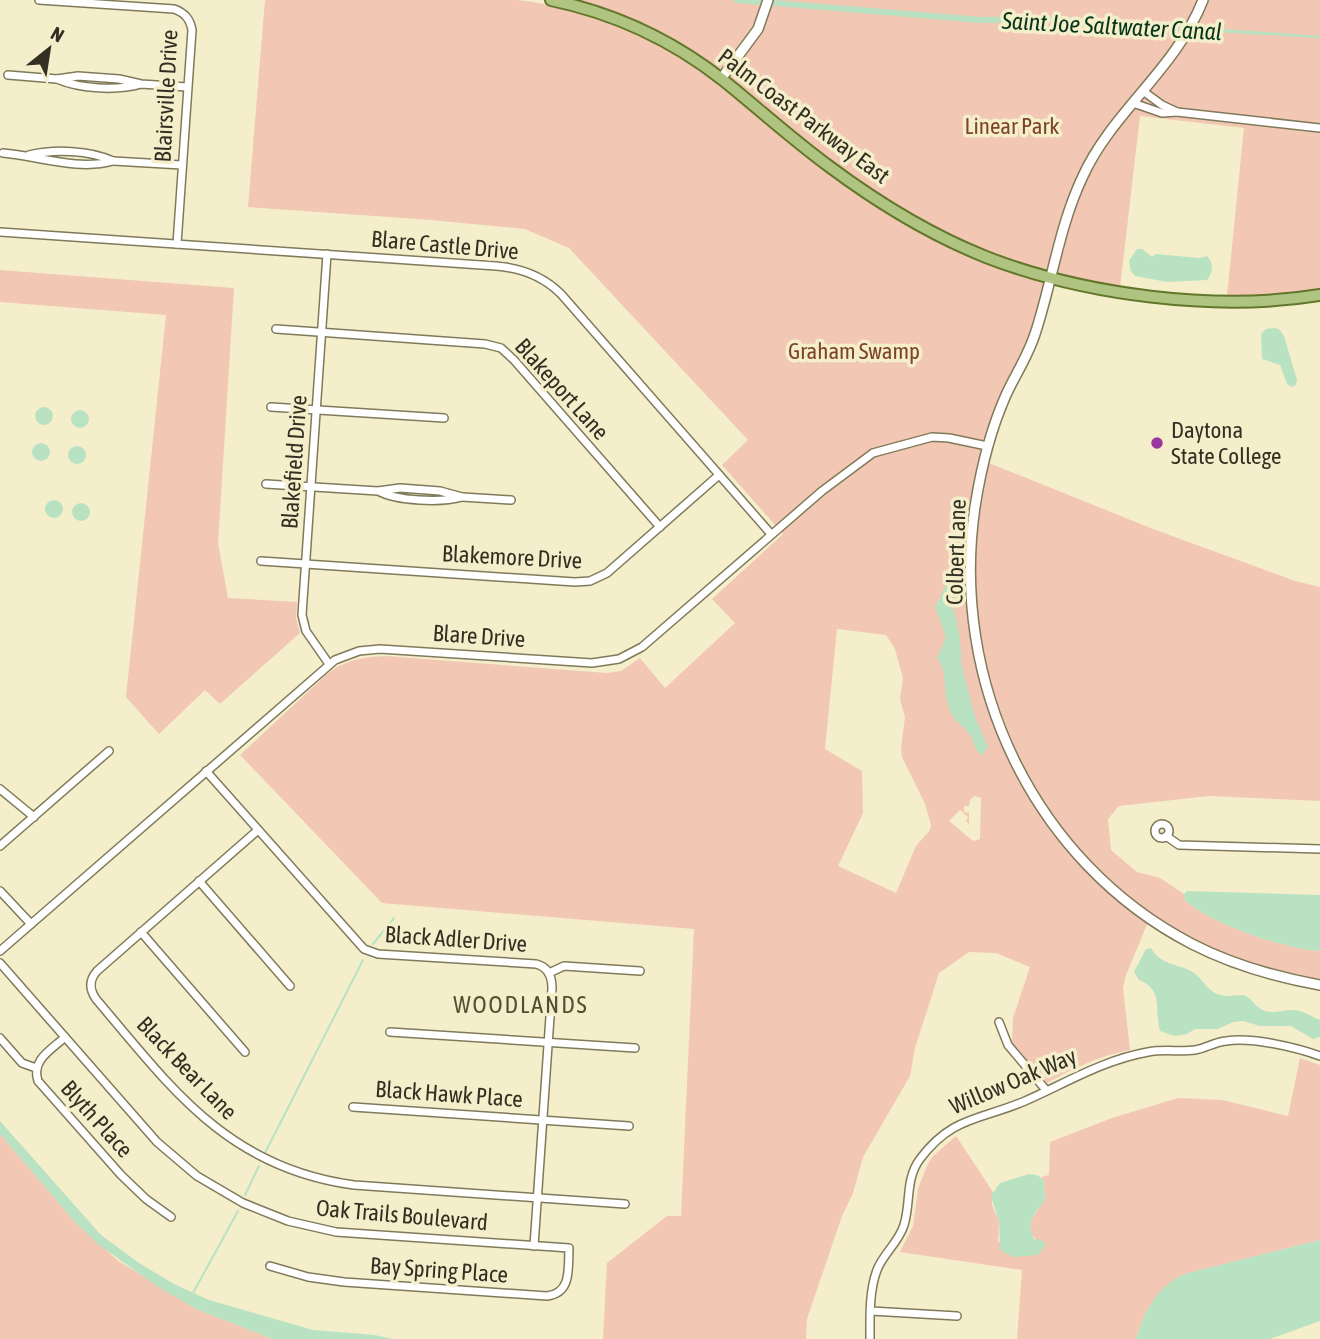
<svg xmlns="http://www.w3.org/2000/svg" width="1320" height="1339" font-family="'Asap Condensed',sans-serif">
	<rect width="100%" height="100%" fill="#f5eecb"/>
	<g fill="#f2c7b3" fill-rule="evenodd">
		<path d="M265 0H517C590 8 659 36 717 80 768 119 812 167 867 201 923 235 985 257 1047 280 1040 304 1035 329 1024 351 1005 391 986 430 976 474 947 616 986 766 1088 870 1106 889 1126 908 1148 922L1126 975 1123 988 1130 1050C1099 1056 1074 1068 1047 1083L1012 1042 1013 1018 1030 967 996 953 969 952 939 973 915 1048 910 1076 863 1157 853 1193 842 1216 807 1319 806 1339H603L607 1263 667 1216H681L694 929 382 903 240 755 326 675C344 660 363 657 386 656L607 673 621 671 640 658 665 688 735 623 712 599 783 534 722 465 748 440 569 248 525 229 431 220 248 207ZM837 629 886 635 895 649 903 678 900 699 905 717 901 748 902 757 925 804 931 825 930 830 916 846 896 893 838 866 863 813 862 771 825 749ZM974 796 981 798 980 839 973 841 949 821 960 810 968 817 966 821 969 824V813L964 812V806H969L970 800Z"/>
		<polygon points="564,0 764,0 755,27 720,74 700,60"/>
		<path d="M771 0H1320V291L1275 296H1227L1244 128 1140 116 1120 288C1073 280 1025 268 981 252 960 244 939 231 919 219 850 179 788 129 725 80 743 55 768 31 771 0Z"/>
		<polygon points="0,270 234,288 218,543 228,598 297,602 296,618 300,633 220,704 205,690 159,734 126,697 166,315 0,302"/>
		<path d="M989 463 1153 529 1295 581 1320 587V801L1209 796 1119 806 1108 819 1111 850 1137 872 1160 878 1184 894 1185 900C1210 924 1285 949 1320 951V980L1284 973 1248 963 1188 937 1143 911 1073 846 1031 788 993 707 974 610 976 536Z"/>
		<path d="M1300 1058 1320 1065V1240L1185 1274C1158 1287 1144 1311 1136 1339H1017L1022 1270 900 1252 913 1226 918 1189 926 1168 932 1157 956 1136 993 1192 992 1205 999 1221 998 1242 1038 1241 1031 1234 1030 1222 1045 1198 1044 1180 1041 1177 1049 1175 1050 1142 1112 1118 1178 1098 1222 1100 1288 1116Z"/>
		<polygon points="0,1134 74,1221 117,1260 196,1309 273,1339 0,1339"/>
	</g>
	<g fill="#b9e2c2">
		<polygon points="1197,27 1320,36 1320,38 1195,31"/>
		<path d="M1137 249H1142L1152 257 1156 254 1199 258 1207 256C1214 263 1213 273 1207 280L1167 282 1135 276 1131 271 1129 261Z"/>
		<polygon points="1274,328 1279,329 1284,336 1297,380 1296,385 1292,387 1287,384 1280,365 1262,359 1261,334 1266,329"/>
		<circle cx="44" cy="416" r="9"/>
		<circle cx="80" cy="419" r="9"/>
		<circle cx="41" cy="452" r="9"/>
		<circle cx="77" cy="455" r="9"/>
		<circle cx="54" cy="509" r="9"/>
		<circle cx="81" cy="512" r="9"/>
		<path d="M951 559 955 593 951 605C957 613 963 653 961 663L975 717 988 747 982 755C974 750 975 745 971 737 966 727 954 722 950 711 943 694 948 671 937 658L946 637 935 607 948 581Z"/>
		<path d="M1187 891 1320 895V951C1285 949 1210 924 1185 900L1184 894Z"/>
		<path d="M1151 948C1161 965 1175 963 1191 971 1201 976 1206 989 1215 993 1225 998 1232 995 1242 995 1250 995 1255 1007 1263 1010 1274 1015 1283 1009 1295 1010 1304 1011 1312 1017 1320 1020V1037L1313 1039 1291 1026H1260L1243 1021 1233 1022 1218 1029H1195L1187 1034 1175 1036 1160 1031C1154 1008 1164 990 1139 980L1134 972 1146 949Z"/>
		<polygon points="0,1121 101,1235 139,1263 174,1284 209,1300 313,1330 375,1335 393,1339 273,1339 196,1309 158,1287 99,1245 74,1221 0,1134"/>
		<path d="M1029 1174 1037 1175 1044 1180 1045 1200C1035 1213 1025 1222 1034 1239L1042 1240 1046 1245 1038 1255 1013 1257 1000 1250 999 1221 991 1196 1000 1183Z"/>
		<path d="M1320 1240V1321L1270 1339H1136C1145 1309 1156 1288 1184 1274Z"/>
	</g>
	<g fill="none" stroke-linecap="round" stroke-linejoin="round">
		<g stroke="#b9e2c2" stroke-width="2">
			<polyline points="373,944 394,918"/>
			<polyline points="265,1153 363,960"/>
			<polyline points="245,1195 259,1166"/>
			<polyline points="193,1293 238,1211"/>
		</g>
		<polyline stroke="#b9e2c2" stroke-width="6" points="737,0 981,20 1051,19 1203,29"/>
		<defs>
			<g id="minor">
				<path d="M39 0 174 9C185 13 190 19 192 30L177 244"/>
				<polyline points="8,75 57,79"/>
				<path d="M141 84C117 91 80 89 57 79L78 76 119 79 141 84 187 87"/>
				<polyline points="1143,91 1162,105 1177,112 1320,128"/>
				<polyline points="1133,103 1162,113 1177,112"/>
				<path d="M3 153C38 156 78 171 113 161 90 150 54 149 29 155"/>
				<polyline points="113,161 182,165"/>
				<path d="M0 232 496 266C522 268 543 276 561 294L771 534"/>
				<polyline points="327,254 302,615 306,631 329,664"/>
				<polyline points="276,329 485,344 501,348 514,360 660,527"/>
				<polyline points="271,407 444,418"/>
				<path d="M266 484 378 491 400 488 440 491 462 497C441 503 397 501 378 491"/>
				<polyline points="462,497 511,500"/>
				<polyline points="261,561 575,582 590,581 607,573 719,475"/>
				<path d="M206 771 364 949 378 954 536 964C548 967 552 976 552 988L534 1246"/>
				<polyline points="0,789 34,817"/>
				<circle cx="1162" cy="831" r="7"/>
				<path d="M258 830 97 971C89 980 89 989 96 999 172 1089 228 1168 354 1185L625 1204"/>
				<polyline points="1166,836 1179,845 1320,849"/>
				<polyline points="0,846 109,751"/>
				<polyline points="199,881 290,986"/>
				<polyline points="0,891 31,924"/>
				<polyline points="141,932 245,1052"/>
				<polyline points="0,951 335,660 359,651 380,649 592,663 619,659 642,647 822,491 873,453 932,437 949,438 987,446"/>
				<path d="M0 963 157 1142 197 1176 243 1203 288 1221 336 1232 569 1248C568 1268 572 1293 547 1296L344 1282 308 1277 270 1266"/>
				<polyline points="549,973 564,966 640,971"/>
				<polyline points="999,1022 1008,1045 1046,1090"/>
				<polyline points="390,1032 635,1048"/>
				<path d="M65 1037C51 1050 31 1060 38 1081L121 1175 146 1199 171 1217"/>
				<polyline points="0,1038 22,1063 36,1068"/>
				<polyline points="353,1107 629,1126"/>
				<polyline points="871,1311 957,1316"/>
				<path d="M870 1339C870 1317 869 1291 877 1270 883 1254 899 1242 904 1225 911 1203 905 1179 920 1159 952 1116 981 1120 1025 1101 1066 1083 1103 1060 1148 1052 1164 1049 1180 1052 1195 1050 1206 1048 1215 1042 1226 1041 1252 1037 1295 1047 1320 1056"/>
			</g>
			<g id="tertiary">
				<path d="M1203 0C1176 69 1112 112 1083 176 1059 226 1052 283 1035 334 1028 356 1015 375 1006 395 990 431 981 468 975 507 949 682 1034 862 1192 944 1233 965 1275 977 1320 985"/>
				<polyline points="721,79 758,29 768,0"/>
			</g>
			<path id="primary" d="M551 0C614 13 672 40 723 80 759 109 793 140 830 167 877 202 931 235 986 257 1084 295 1216 312 1320 295"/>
		</defs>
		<use href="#minor" stroke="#807a5a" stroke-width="10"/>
		<use href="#tertiary" stroke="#807a5a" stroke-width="12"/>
		<use href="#primary" stroke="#62772a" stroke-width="14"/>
		<use href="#minor" stroke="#fff" stroke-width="7"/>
		<use href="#tertiary" stroke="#fff" stroke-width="9"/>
		<use href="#primary" stroke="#b0c481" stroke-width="10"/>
	</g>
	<circle fill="#9a379d" stroke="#f5eecb" stroke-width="2.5" cx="1157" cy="443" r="7"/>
	<g text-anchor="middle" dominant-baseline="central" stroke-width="7" stroke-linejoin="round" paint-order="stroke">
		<g font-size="23" fill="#333023" stroke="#f5eecb">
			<text transform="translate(166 96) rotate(-87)">Blairsville Drive</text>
			<text transform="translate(804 116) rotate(37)">Palm Coast Parkway East</text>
			<text transform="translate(445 245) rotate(5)">Blare Castle Drive</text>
			<text transform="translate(562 389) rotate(48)">Blakeport Lane</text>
			<text transform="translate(294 462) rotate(-86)">Blakefield Drive</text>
			<text transform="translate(956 552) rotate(-88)">Colbert Lane</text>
			<text transform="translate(512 557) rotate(3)">Blakemore Drive</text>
			<text transform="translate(479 636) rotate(4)">Blare Drive</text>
			<text transform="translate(456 939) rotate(4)">Black Adler Drive</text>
			<text transform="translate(187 1068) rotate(46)">Black Bear Lane</text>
			<text transform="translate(1013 1081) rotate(-23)">Willow Oak Way</text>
			<text transform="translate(449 1094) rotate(4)">Black Hawk Place</text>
			<text transform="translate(97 1119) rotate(48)">Blyth Place</text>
			<text transform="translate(402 1215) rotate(5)">Oak Trails Boulevard</text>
			<text transform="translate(439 1270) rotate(4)">Bay Spring Place</text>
		</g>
		<g font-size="23" fill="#7e4427" stroke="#f5eecb">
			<text x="1012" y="126">Linear Park</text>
			<text x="854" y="351">Graham Swamp</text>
		</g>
		<g font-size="23" fill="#333023" stroke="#f5eecb" text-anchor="start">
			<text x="1171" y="430">Daytona<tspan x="1171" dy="26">State College</tspan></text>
		</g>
		<g font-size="24" font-style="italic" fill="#063619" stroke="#f5eecb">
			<text transform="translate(1112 26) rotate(3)">Saint Joe Saltwater Canal</text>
		</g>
		<g font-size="24" letter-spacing="2" fill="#544e30" stroke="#f5eecb">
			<text x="521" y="1004">WOODLANDS</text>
		</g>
	</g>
	<g transform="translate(49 49) rotate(30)" stroke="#f5eecb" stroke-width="5" paint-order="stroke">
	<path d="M0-5L12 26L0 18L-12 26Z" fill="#333023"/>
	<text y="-10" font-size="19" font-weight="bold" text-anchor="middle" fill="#333023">N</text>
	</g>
</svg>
